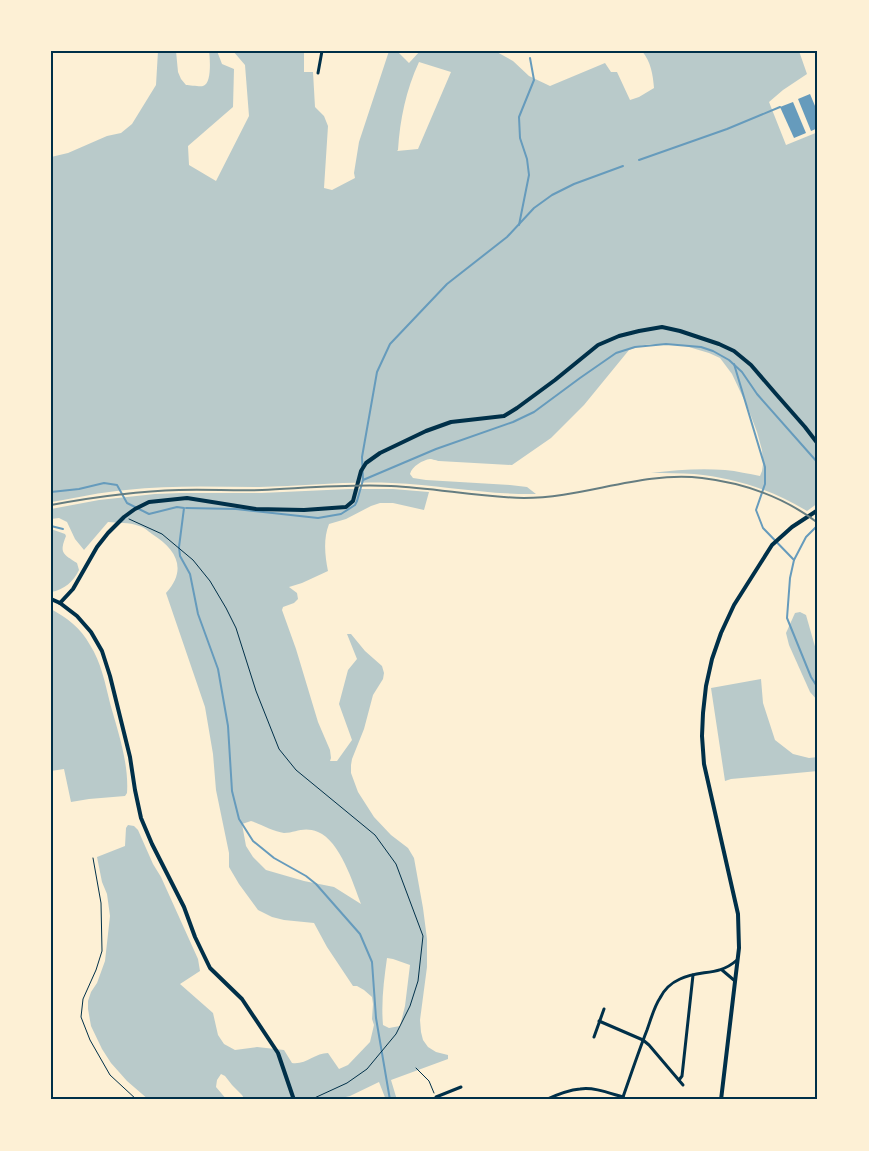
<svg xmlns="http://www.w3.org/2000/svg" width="869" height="1151" font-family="'DejaVu Sans',sans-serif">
	<rect width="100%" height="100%" fill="#fdf0d5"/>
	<g fill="#b9caca" fill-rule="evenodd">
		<path d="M158 51H176L178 72 181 79 186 85C190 85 200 87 203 86 212 84 210 58 209 51H217L222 64 234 69 233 107 188 146 189 165 216 181 249 116 245 65 233 51H304V72H313L315 107 324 116 328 126 324 188 332 190 355 178 354 173 359 142 389 51H397L409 63 420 51H495L513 61 529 76 550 86 605 63 611 72H617L630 100 639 97 654 88C653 75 651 62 642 51H799L807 74 783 90 769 102 786 145 818 132V503L807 511C772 490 735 478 694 474 680 473 666 473 651 473 676 470 700 468 725 470 737 471 749 474 760 476L762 471 763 464 762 450 757 432 748 408 732 374 720 358 709 353 682 345 667 344H650L640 346 629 350 584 405 551 438 512 465 439 461C438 461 432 459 430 459 423 460 412 466 410 474L413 478 426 480 510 485 527 487 536 494C488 495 440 485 392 483 348 481 304 486 259 487 215 487 171 485 126 490 101 492 76 498 51 502V157L68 153 107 136 121 133 132 124 156 85ZM419 62 451 72 418 149 397 151 398 150C400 119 406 90 419 62Z"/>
		<path d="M349 489H393L429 492 424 510 393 503H380L371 506 346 519 329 524C323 539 325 556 328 571L302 583 289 587 297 593 298 599 294 603 283 607 282 610 296 649 318 722 330 750 331 758 330 761H337L352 740 339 704 348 670 357 659 347 634H351L365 651 382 666 384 673 383 679 373 695 364 729 352 759 351 765V773L358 792 374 817 391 835 408 848 414 858 423 908 427 939V967L420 1020 421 1032 423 1040 428 1047 436 1052 448 1055V1059L391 1080 397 1100H386L379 1082 350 1096 333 1100H245L242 1095 232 1085 225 1076 221 1074 217 1080 216 1087 227 1100H149L127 1081 111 1063 102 1049 91 1026 88 1009V1001L91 992 97 983 105 961 110 916 107 894 102 882 97 857 125 846 126 828 128 825 134 826 138 830 153 864 161 877 198 959 200 971 180 984 213 1013 218 1035 224 1044 235 1050 257 1047 284 1050 292 1063C306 1065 315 1053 328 1053L339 1069 348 1065 370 1042 374 1025 372 1019 373 1004 372 997 364 990 357 986H353L327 947 314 923 284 920 272 917 258 910 239 884 229 867V853L216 790 213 754 205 707 166 593C188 569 176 549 152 534 148 531 144 527 139 526 129 522 118 523 108 522L84 550 75 539 67 522 59 518 51 519V509L99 500 155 494 181 493H261ZM251 821C260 824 274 832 284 833 296 833 303 826 318 832 340 841 353 883 361 904L334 887 304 881 266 870 253 857 246 846 242 824ZM387 958 393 959 410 965 405 1006 400 1026 389 1028 383 1025C381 1002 384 980 387 958Z"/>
		<path d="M51 529 65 534 66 536C59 553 63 554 77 563L79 570C74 581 64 590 51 592Z"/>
		<path d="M51 609C67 618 81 628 90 645 101 662 105 683 110 703 118 732 129 763 127 793L125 796 89 799 71 802 64 769 51 771Z"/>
		<polygon points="800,612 806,615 818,657 818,701 810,692 789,645 786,633 795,613"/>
		<polygon points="761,679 763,703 775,740 793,754 809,758 818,757 818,771 731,779 725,781 711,688"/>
	</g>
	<g fill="#669bbc">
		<polygon points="810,94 818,113 818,128 811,131 798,99"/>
		<polygon points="793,102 806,133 794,138 780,107"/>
	</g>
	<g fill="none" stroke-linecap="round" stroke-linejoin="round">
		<g stroke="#669bbc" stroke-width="2">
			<polyline points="639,160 727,129 780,107"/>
			<polyline points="519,225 529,175 527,159 520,138 519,117 534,80 530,58"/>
			<polyline points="734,364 765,467 765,484 756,510 763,528 794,560 790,578 787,618 811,677 818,688"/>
			<polyline points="363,480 362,457 377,372 390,344 447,284 507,237 534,208 552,195 574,184 623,166"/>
			<polyline points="51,492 79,489 104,483 117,485 127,503 149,514 177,507 184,508 179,547 180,556 190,574 198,614 218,669 228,726 232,791 239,819 253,841 274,858 306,876 316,884 360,934 372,962 376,1018 390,1100"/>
			<polyline points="186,508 236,509 318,518 341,514 355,505 357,501 363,480 436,449 513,422 534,412 580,378 616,353 635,347 666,344 701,347 713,351 729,360 742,372 757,394 818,463"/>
			<polyline points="51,526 63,529"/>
			<polyline points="794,560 806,537 818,525"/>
		</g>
		<g stroke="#003049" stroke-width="1">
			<polyline points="129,519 162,534 193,560 210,581 226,608 236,628 256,691 279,749 296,770 375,835 396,864 423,936 418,981 410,1006 396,1034 367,1069 347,1083 310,1100"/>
			<polyline points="93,858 101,903 102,951 96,970 83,999 81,1017 90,1040 110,1075 137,1100"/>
			<polyline points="416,1068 429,1081 434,1093"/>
		</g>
		<g stroke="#003049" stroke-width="3">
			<polyline points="318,73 322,51"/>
			<polyline points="722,970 735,981"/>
			<polyline points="599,1021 643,1040 649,1045 683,1085"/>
			<polyline points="594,1037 604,1009"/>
			<polyline points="679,1080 682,1076 693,975"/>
			<polyline points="437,1100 436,1097 461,1087"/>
			<path d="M545 1100C556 1095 568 1090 580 1089 594 1087 609 1093 623 1097L626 1100"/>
			<path d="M622 1100C630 1077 638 1053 647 1030 651 1019 654 1007 660 998 664 990 671 983 680 979 700 969 718 977 737 960"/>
		</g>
		<g stroke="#003049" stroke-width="4">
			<polyline points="51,599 60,603 77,616 91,632 102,651 110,676 130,757 135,790 141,818 152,844 184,907 195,937 210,968 242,999 278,1053 294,1100"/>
			<polyline points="60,603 73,589 97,547 108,533 124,517 135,509 149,502 187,498 256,509 304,510 346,507 353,501 361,471 366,463 380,453 426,431 451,422 504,416 517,408 555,380 598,345 619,336 639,331 662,327 680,331 719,344 734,351 751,365 776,394 805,427 818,444"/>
			<polyline points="721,1100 739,948 738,914 704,764 702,736 703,713 706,686 712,659 721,633 734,605 772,545 792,527 818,510"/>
		</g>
		<path stroke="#657d81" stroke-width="2" d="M51 505C94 497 136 491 179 490 207 489 234 491 262 490 305 488 348 484 391 486 435 488 479 497 524 498 584 498 641 471 702 478 744 483 784 497 818 523"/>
	</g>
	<rect width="869" height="1151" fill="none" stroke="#fdf0d5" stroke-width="105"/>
	<rect x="52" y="52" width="764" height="1046" fill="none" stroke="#003049" stroke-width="2"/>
</svg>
